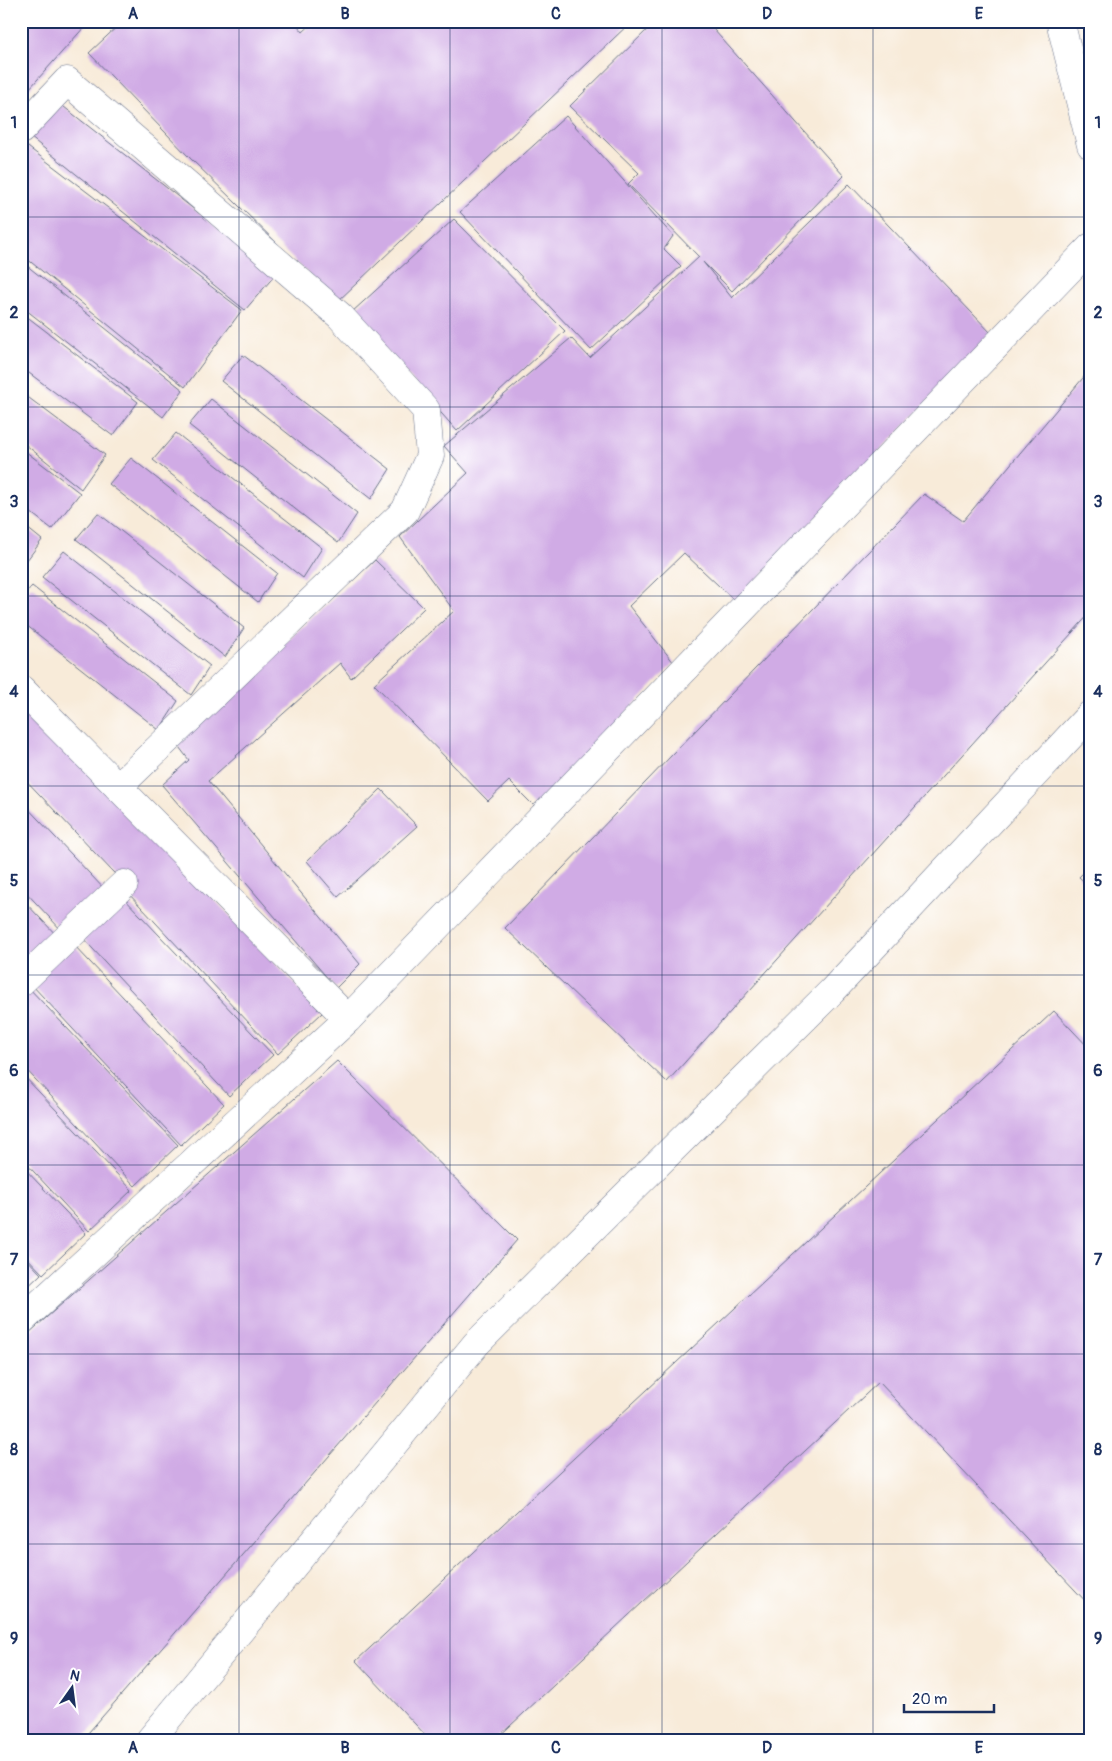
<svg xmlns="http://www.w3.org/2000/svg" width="1112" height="1761" font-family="Pangolin,sans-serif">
	<rect width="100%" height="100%" fill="#fff"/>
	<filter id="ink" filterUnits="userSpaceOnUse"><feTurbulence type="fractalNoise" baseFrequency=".02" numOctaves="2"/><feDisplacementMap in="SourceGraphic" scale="10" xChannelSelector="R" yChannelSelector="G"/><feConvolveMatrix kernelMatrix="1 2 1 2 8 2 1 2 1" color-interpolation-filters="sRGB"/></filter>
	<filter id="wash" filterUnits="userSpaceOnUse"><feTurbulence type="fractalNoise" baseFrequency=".0096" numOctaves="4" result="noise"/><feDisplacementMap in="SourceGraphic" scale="20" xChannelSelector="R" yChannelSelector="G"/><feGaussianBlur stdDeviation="1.12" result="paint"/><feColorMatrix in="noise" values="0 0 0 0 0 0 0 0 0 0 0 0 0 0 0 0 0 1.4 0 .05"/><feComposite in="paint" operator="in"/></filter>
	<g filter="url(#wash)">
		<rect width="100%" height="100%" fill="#f8ebd9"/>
		<g id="blocks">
			<g fill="#d0abe5">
				<polygon points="21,21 81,21 86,25 21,98"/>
				<polygon points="123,21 294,21 303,32 315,21 632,21 337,302 189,157 89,53"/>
				<polygon points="656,21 706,21 844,176 732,291 703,262 732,298 849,184 992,334 736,602 684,553 629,606 674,663 535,807 509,781 488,801 374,684 454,611 400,537 468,473 444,446 571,338 590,358 699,257 628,184 639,173 570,106"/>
				<polygon points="59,103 276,274 245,310 30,137"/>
				<polygon points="566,116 673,236 664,249 681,266 591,350 460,212"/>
				<polygon points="24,144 242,310 185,387 21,254 21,147"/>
				<polygon points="454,219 565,331 457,431 352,312"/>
				<polygon points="21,261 183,390 163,417 21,306"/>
				<polygon points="21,312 138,402 113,436 21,367"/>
				<polygon points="243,355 390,469 371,499 221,381"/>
				<polygon points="1088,372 1091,374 1091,612 667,1082 505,928 924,494 963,521"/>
				<polygon points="21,392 105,455 81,489 21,441"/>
				<polygon points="211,399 357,514 338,543 189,425"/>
				<polygon points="176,433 322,548 303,578 153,460"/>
				<polygon points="21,448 80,493 52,529 21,505"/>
				<polygon points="131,458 277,573 258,602 109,484"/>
				<polygon points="98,513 244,628 225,657 76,539"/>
				<polygon points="21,523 42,540 21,568"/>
				<polygon points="64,551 210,666 191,695 42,577"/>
				<polygon points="375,560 424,608 351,678 340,663 208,781 360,964 336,988 162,785 189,760 176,743"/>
				<polygon points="32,586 178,701 159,730 21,621 21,598"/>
				<polygon points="21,705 170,853 322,1013 278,1054 128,893 131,891 21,775"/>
				<polygon points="381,789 417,826 338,897 307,861"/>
				<polygon points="21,801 107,892 64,933 21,887"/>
				<polygon points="1091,865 1091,888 1079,877"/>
				<polygon points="121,895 273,1055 229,1096 80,935"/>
				<polygon points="21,898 61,940 21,977"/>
				<polygon points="73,944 224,1104 181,1145 31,984"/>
				<polygon points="27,986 178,1145 135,1186 21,1064 21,991"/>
				<polygon points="1054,1011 1091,1050 1091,1607 879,1382 495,1740 430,1740 356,1661"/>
				<polygon points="337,1061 517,1240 82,1740 21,1740 21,1340"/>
				<polygon points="21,1073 132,1190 89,1231 21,1158"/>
				<polygon points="21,1165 86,1233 43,1274 21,1251"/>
				<polygon points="21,1253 41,1274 21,1293"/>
			</g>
		</g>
	</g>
	<g filter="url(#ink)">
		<use href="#blocks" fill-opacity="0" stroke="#687189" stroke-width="1"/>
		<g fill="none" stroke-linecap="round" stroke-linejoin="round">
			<defs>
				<g id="minor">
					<polyline points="1060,21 1091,145"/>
					<polyline points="21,130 67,81 340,316 426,410 430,456 405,511 118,787"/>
					<polyline points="21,689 348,1019"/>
					<polyline points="21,982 124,884"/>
					<polyline points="21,1321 348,1019 1091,247"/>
					<polyline points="150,1740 476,1344 832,991 1091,714"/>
				</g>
			</defs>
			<use href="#minor" stroke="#687189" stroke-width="29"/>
			<use href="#minor" stroke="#fff" stroke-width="28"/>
		</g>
	</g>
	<path fill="none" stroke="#1b2f5e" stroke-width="1" stroke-opacity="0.55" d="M239 21V1740M450 21V1740M662 21V1740M873 21V1740M21 217H1091M21 407H1091M21 596H1091M21 786H1091M21 975H1091M21 1165H1091M21 1354H1091M21 1544H1091"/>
	<rect width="1112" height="1761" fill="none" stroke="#fff" stroke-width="55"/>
	<g transform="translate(72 1688) rotate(14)" stroke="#ffffff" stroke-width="4" paint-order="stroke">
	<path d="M0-4L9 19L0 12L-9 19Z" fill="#1b2f5e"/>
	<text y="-8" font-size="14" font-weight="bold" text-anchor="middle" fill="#1b2f5e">N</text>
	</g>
	<path d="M904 1704v8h90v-8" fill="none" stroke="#1b2f5e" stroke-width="2.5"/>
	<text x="912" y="1704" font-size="15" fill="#1b2f5e" stroke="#ffffff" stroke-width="4" paint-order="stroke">20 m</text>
	<rect x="28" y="28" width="1056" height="1706" fill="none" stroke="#1b2f5e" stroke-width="2"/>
	<g font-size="16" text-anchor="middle" font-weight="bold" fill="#1b2f5e">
		<text x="133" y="19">A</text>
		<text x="345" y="19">B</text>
		<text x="556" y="19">C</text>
		<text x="767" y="19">D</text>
		<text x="979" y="19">E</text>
		<text x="14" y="128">1</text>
		<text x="1098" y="128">1</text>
		<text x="14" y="318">2</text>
		<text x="1098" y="318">2</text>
		<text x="14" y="507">3</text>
		<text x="1098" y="507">3</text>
		<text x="14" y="697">4</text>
		<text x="1098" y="697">4</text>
		<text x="14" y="886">5</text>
		<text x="1098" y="886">5</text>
		<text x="14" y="1076">6</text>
		<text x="1098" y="1076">6</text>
		<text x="14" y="1265">7</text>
		<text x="1098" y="1265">7</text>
		<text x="14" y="1455">8</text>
		<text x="1098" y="1455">8</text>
		<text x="14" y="1644">9</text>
		<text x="1098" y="1644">9</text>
		<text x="133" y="1753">A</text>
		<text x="345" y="1753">B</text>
		<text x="556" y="1753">C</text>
		<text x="767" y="1753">D</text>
		<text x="979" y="1753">E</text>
	</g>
</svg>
